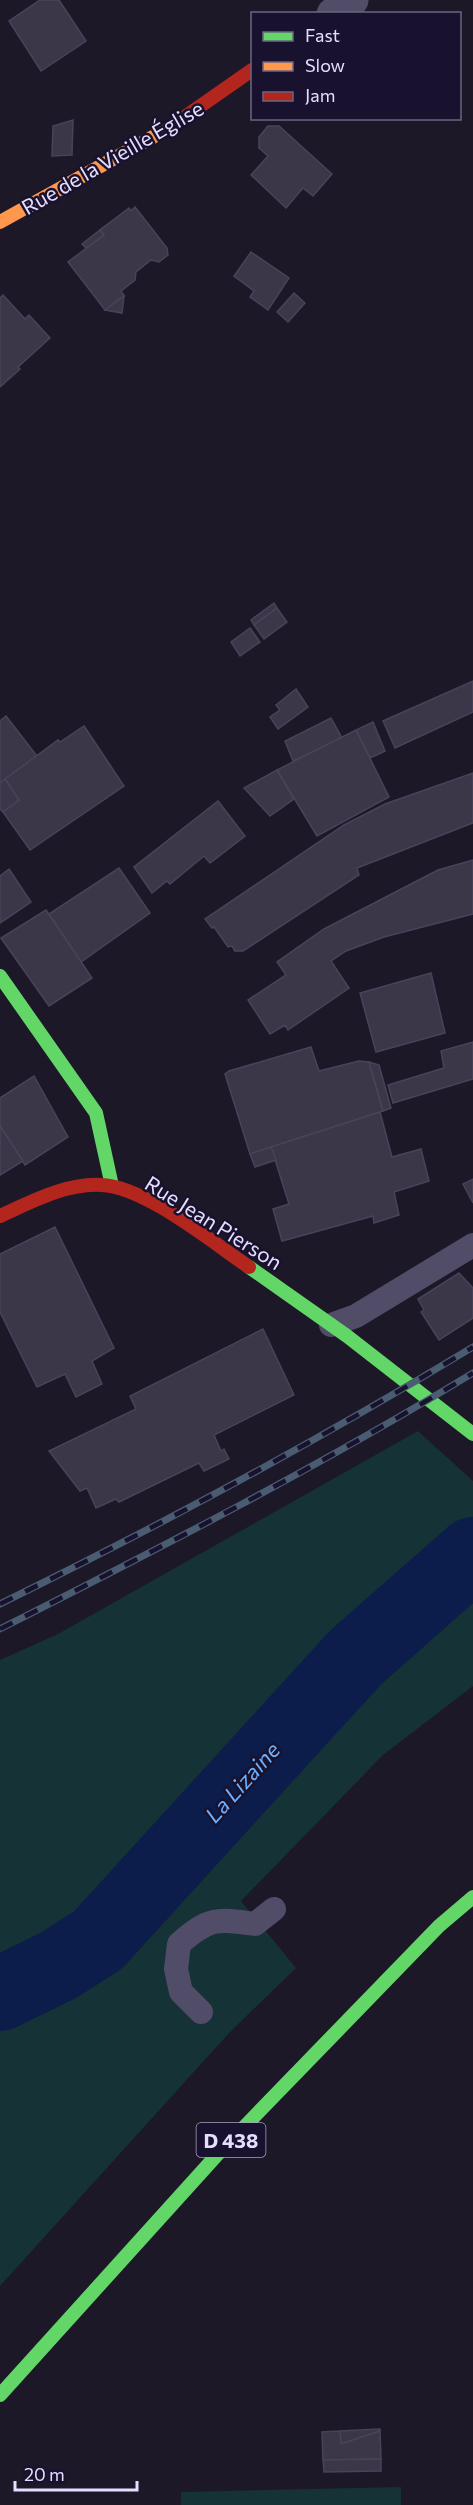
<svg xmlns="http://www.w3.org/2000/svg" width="473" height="2505" font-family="Commissioner,sans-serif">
	<rect width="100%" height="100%" fill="#1c1828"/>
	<g fill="#153236">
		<polygon points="418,1431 473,1481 473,1686 383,1755 241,1901 296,1968 230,2032 0,2286 0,1660 58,1634"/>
		<polygon points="401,2487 401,2505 181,2505 181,2492"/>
	</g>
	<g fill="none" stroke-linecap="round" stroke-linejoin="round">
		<polyline stroke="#0c1d4b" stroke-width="74" points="0,1994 59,1965 98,1940 355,1658 473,1554"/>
	</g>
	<g fill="#3b3749" stroke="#49435a" stroke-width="1.5">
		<polygon points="40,0 59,0 86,41 41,71 9,21"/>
		<polygon points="73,120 72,155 52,156 53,126"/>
		<polygon points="268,126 279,126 332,174 313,196 303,188 286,208 251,175 268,156 259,148 259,137"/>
		<polygon points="135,207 167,248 168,255 159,262 151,260 136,272 135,280 121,291 124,296 105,310 68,262 104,235 100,230 129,208 131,211"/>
		<polygon points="100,230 104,235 86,248 82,244"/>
		<polygon points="251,252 289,278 268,310 250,297 254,291 234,276"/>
		<polygon points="294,293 305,303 288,322 277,312"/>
		<polygon points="3,295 25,319 29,315 50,338 18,367 20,369 0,387 0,298"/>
		<polygon points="124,296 122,313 105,310"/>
		<polygon points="274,603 277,608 254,625 251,620"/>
		<polygon points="277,608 287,622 264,639 254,625"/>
		<polygon points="250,628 260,642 240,656 231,642"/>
		<polygon points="473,681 473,712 395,748 383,721"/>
		<polygon points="296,689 308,707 278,729 270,717 280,710 276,705"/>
		<polygon points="6,716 37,756 0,783 0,721"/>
		<polygon points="331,718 342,738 293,761 285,741"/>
		<polygon points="373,722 385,751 370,758 356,730"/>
		<polygon points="84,726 124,786 30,850 3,812 19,800 5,779 58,740 60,742"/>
		<polygon points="356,730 389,797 317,836 277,770"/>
		<polygon points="277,770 294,799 270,816 244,788"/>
		<polygon points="473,773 473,823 357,868 359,875 243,951 235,951 232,946 228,947 214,927 212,928 205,919 344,825 385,804"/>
		<polygon points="5,779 19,800 3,812 0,809 0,783"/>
		<polygon points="218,801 245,836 210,863 204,856 170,884 167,881 152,893 134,867"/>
		<polygon points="473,860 473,914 384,937 346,951 331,961 349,988 288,1030 285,1025 270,1034 248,1000 286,975 277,962 324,929 438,870"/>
		<polygon points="119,868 150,913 81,962 49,914"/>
		<polygon points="9,869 31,902 0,923 0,876"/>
		<polygon points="46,910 92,978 49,1006 1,938"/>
		<polygon points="431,973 445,1033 376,1052 360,993"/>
		<polygon points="473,1042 473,1079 393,1103 388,1085 444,1068 441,1051"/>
		<polygon points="311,1047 319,1071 359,1061 369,1062 383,1111 250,1154 225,1074 229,1071"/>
		<polygon points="369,1062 379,1065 391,1108 383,1111"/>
		<polygon points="34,1076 68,1137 25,1165 0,1126 0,1098"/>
		<polygon points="380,1112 392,1157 421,1149 429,1181 394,1192 399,1215 374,1223 373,1216 282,1241 273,1209 289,1204 271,1147"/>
		<polygon points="0,1126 23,1161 0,1175"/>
		<polygon points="271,1147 276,1160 255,1167 250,1154"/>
		<polygon points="473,1179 473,1203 463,1184"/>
		<polygon points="55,1227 114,1348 92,1361 102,1384 76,1397 65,1374 37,1387 0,1312 0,1254"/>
		<polygon points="459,1273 473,1288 473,1318 439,1340 421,1312 424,1310 418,1299"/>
		<polygon points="263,1329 294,1395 214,1435 221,1451 224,1449 229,1459 204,1471 199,1463 119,1502 116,1499 96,1508 87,1488 80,1491 49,1451 136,1409 130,1396"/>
		<polygon points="380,2429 380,2431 341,2444 340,2431"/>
		<polygon points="340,2431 341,2444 380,2431 381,2459 323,2460 322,2432"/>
		<polygon points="381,2459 381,2471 324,2472 323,2460"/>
	</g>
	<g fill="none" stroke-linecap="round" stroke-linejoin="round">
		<g stroke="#514d68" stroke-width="24">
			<polyline points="331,1325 356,1316 473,1245"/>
			<path d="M201 2012 181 1992 176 1969 179 1944C208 1918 217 1918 255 1924L274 1909"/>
		</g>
		<polyline stroke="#514d68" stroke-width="33" points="333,14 352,0"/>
		<g stroke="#63d668" stroke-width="14">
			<polyline points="0,976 96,1113 112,1186"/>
			<polyline points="249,1267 347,1336 473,1434"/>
			<polyline points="0,2395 216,2156 439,1926 473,1897"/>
		</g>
		<polyline stroke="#ff974d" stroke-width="14" points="0,222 169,128"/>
		<g stroke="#b3261e" stroke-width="14">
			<polyline points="169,128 252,70"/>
			<path d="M0 1216C31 1202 66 1183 101 1185 144 1186 212 1242 249 1267"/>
		</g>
		<defs>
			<g id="rail">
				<path d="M0 1604C161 1525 319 1440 473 1347"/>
				<path d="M0 1629C160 1548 320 1466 473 1373"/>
			</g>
		</defs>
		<use href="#rail" stroke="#4a5c71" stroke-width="7"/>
		<use href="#rail" stroke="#19122e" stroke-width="4.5" stroke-dasharray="14" stroke-linecap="butt"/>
	</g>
	<g text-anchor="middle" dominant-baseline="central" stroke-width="5" stroke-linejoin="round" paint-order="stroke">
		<rect fill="#19122e" stroke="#a8a1c0" stroke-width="1.5" x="196.5" y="2123" width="69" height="34" rx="4.5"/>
		<g font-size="20" font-weight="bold" fill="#e5deff">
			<text x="231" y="2140">D 438</text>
		</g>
		<g font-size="21" fill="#e5deff" stroke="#19122e">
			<text transform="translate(112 157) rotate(-30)">Rue de la Vieille Église</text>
			<text transform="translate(214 1222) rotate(32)">Rue Jean Pierson</text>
		</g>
		<g font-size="22" font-style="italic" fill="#6cb0ff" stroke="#19122e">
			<text transform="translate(242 1782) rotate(-48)">La Lizaine</text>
		</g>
	</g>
	<rect x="251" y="12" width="210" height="108" fill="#19122e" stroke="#6b6482" stroke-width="1.5"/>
	<rect x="263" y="32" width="30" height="9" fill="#63d668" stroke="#6b6482" stroke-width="1.5"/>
	<text x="305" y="42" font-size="18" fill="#e5deff">Fast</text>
	<rect x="263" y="62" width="30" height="9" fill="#ff974d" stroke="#6b6482" stroke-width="1.5"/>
	<text x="305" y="72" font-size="18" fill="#e5deff">Slow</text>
	<rect x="263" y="92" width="30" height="9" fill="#b3261e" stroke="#6b6482" stroke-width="1.5"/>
	<text x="305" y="102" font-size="18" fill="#e5deff">Jam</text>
	<path d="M15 2481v9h122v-9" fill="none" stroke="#e5deff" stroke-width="3"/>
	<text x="24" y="2481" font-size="18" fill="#e5deff" stroke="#19122e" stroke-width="4.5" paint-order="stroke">20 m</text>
</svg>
